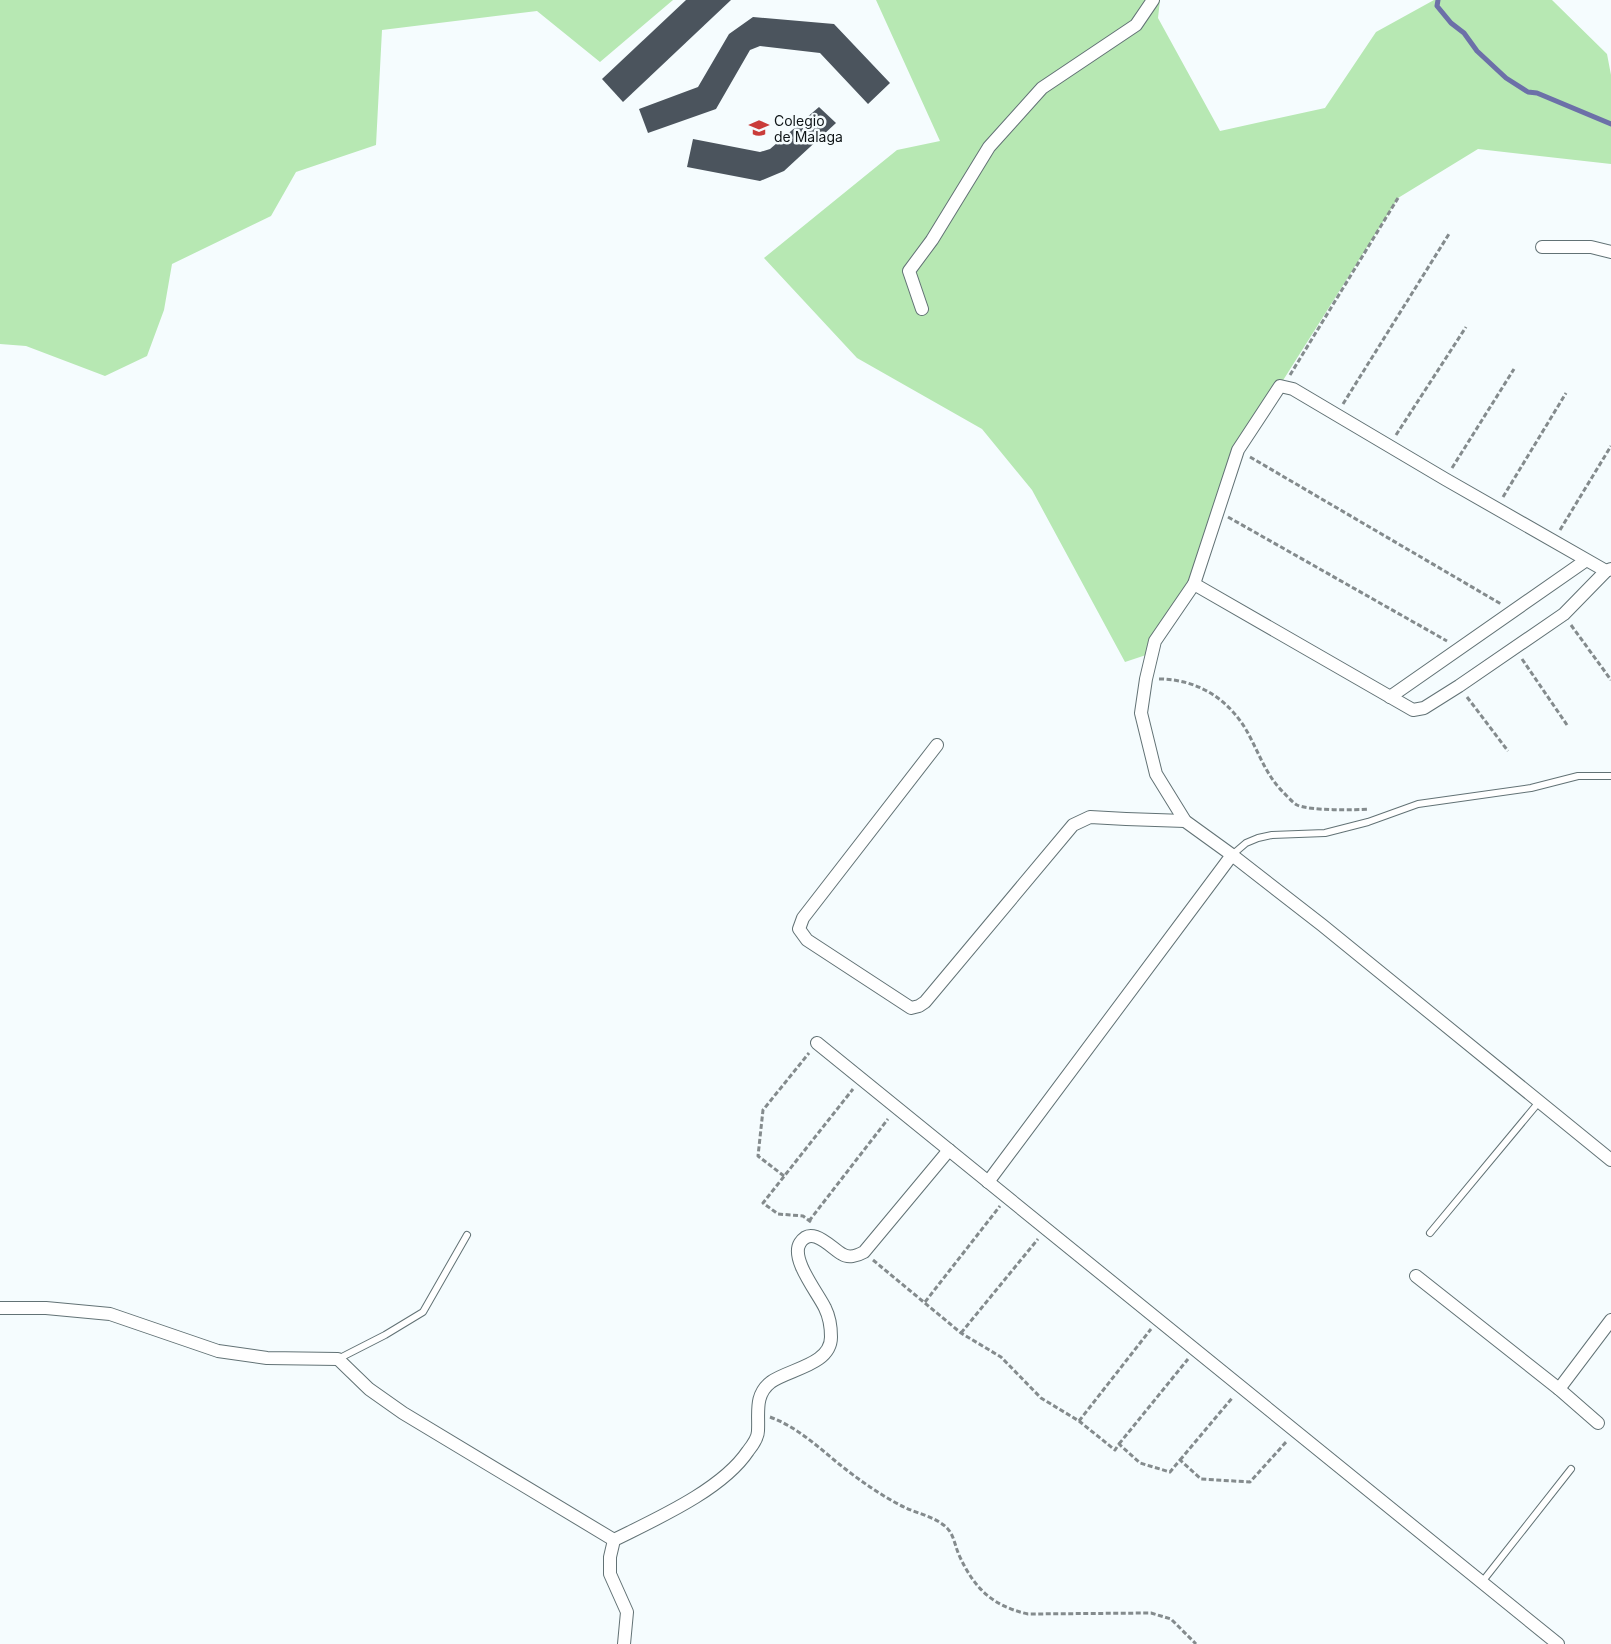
<svg xmlns="http://www.w3.org/2000/svg" width="1611" height="1644" font-family="Inter,sans-serif">
	<rect width="100%" height="100%" fill="#f5fcfe"/>
	<g fill="#b7e8b3">
		<polygon points="0,0 673,0 600,62 537,11 382,30 376,145 296,172 271,216 172,264 164,310 147,356 105,376 26,346 0,344"/>
		<polygon points="876,0 1160,0 1158,18 1220,131 1325,108 1376,32 1434,0 1552,0 1607,54 1611,75 1611,164 1478,149 1398,198 1246,439 1194,584 1152,653 1125,662 1032,490 982,429 857,358 764,258 897,150 940,141"/>
	</g>
	<g fill="none" stroke-linecap="round" stroke-linejoin="round">
		<polyline stroke="#6c70a8" stroke-width="5" points="1438,0 1437,6 1451,23 1464,33 1477,51 1506,78 1528,92 1537,93 1611,124"/>
	</g>
	<g fill="#4b545d">
		<polygon points="686,0 731,0 623,102 602,79"/>
		<polygon points="753,17 834,24 890,83 868,104 820,53 760,46 750,50 716,109 648,133 639,109 698,87 729,34"/>
		<polygon points="819,107 836,123 784,171 760,181 687,167 693,139 760,152 770,149"/>
	</g>
	<g fill="none" stroke-linecap="round" stroke-linejoin="round">
		<defs>
			<g id="service">
				<polyline points="1232,855 1246,843 1258,838 1272,835 1325,833 1368,822 1418,804 1531,788 1578,776 1611,776"/>
				<polyline points="1430,1233 1539,1102"/>
				<polyline points="338,1359 385,1335 423,1312 467,1235"/>
				<polyline points="1482,1582 1571,1469"/>
			</g>
			<g id="minor">
				<polyline points="1542,247 1591,247 1611,252"/>
				<polyline points="922,309 909,271 932,240 989,147 1042,88 1136,25 1153,0"/>
				<polyline points="1606,571 1445,479 1293,389 1280,386 1238,450 1194,584 1155,641 1146,679 1141,713 1156,774 1185,821 1232,855 1322,925 1611,1160"/>
				<polyline points="1194,584 1413,710 1424,708 1459,686 1564,614 1606,571 1611,569"/>
				<polyline points="1390,697 1585,561"/>
				<polyline points="937,745 803,918 799,929 807,940 911,1008 919,1006 925,1002 1073,825 1090,817 1126,819 1185,821"/>
				<polyline points="817,1043 1558,1644"/>
				<polyline points="988,1182 1232,855"/>
				<polyline points="1416,1276 1559,1389 1598,1423"/>
				<polyline points="0,1308 46,1308 110,1314 218,1351 267,1358 338,1359 369,1389 403,1413 614,1540"/>
				<polyline points="1559,1389 1611,1320"/>
				<path d="M624 1644 627 1612 610 1574V1557L614 1540C656 1519 722 1490 748 1451 752 1446 758 1437 758 1431 759 1413 754 1395 771 1382 789 1369 831 1365 831 1337 831 1328 829 1316 825 1308 818 1293 790 1259 800 1243 812 1224 832 1249 842 1254 848 1258 857 1256 864 1252L949 1150"/>
			</g>
		</defs>
		<use href="#service" stroke="#627275" stroke-width="8"/>
		<use href="#minor" stroke="#627275" stroke-width="14"/>
		<g stroke="#848b8d" stroke-width="3" stroke-dasharray="5 2.5" stroke-linecap="butt">
			<polyline points="1290,375 1398,198"/>
			<polyline points="1343,404 1449,234"/>
			<polyline points="1396,435 1466,327"/>
			<polyline points="1250,457 1501,604"/>
			<polyline points="1452,468 1514,369"/>
			<polyline points="1503,497 1566,393"/>
			<polyline points="1228,517 1447,641"/>
			<polyline points="1560,530 1611,446"/>
			<polyline points="1571,625 1611,680"/>
			<polyline points="1522,659 1567,725"/>
			<path d="M1159 679C1199 679 1232 701 1250 737 1260 756 1267 776 1283 792 1287 796 1292 802 1297 805 1310 811 1355 810 1369 809"/>
			<polyline points="1467,697 1508,751"/>
			<polyline points="784,1176 758,1156 763,1110 809,1053"/>
			<polyline points="809,1221 888,1119"/>
			<polyline points="811,1222 803,1216 778,1214 763,1203 853,1089"/>
			<polyline points="873,1260 961,1333 1001,1357 1041,1398 1079,1421 1115,1450 1119,1444 1140,1463 1170,1472 1180,1460 1201,1479 1250,1482 1287,1441"/>
			<polyline points="925,1302 1000,1206"/>
			<polyline points="961,1333 1038,1239"/>
			<path d="M770 1417C797 1427 817 1446 839 1464 859 1480 883 1497 906 1508 919 1514 936 1517 947 1528 954 1535 955 1546 959 1555 974 1588 992 1606 1028 1614L1151 1613 1171 1619 1196 1644"/>
			<polyline points="1079,1421 1151,1329"/>
			<polyline points="1119,1444 1188,1359"/>
			<polyline points="1180,1460 1233,1397"/>
		</g>
		<use href="#service" stroke="#fff" stroke-width="6"/>
		<use href="#minor" stroke="#fff" stroke-width="12"/>
	</g>
	<defs>
		<symbol id="school-bare" viewBox="-9 -9 18 18"><path d="M0-5L7-2L0 1L-7-2ZM-4 1L0 2.5L4 1V4Q0 6-4 4Z" fill="#ca3c3a" stroke="#f5fcfe" stroke-width="2.5" paint-order="stroke"/></symbol>
	</defs>
	<g fill-rule="evenodd">
		<use href="#school-bare" x="745" y="114" width="28" height="28"/>
	</g>
	<g text-anchor="middle" dominant-baseline="central" stroke-width="5" stroke-linejoin="round" paint-order="stroke">
		<g font-size="14" fill="#0f1517" stroke="#f5fcfe" text-anchor="start">
			<text x="774" y="120">Colegio<tspan x="774" dy="16">de Malaga</tspan></text>
		</g>
	</g>
</svg>
